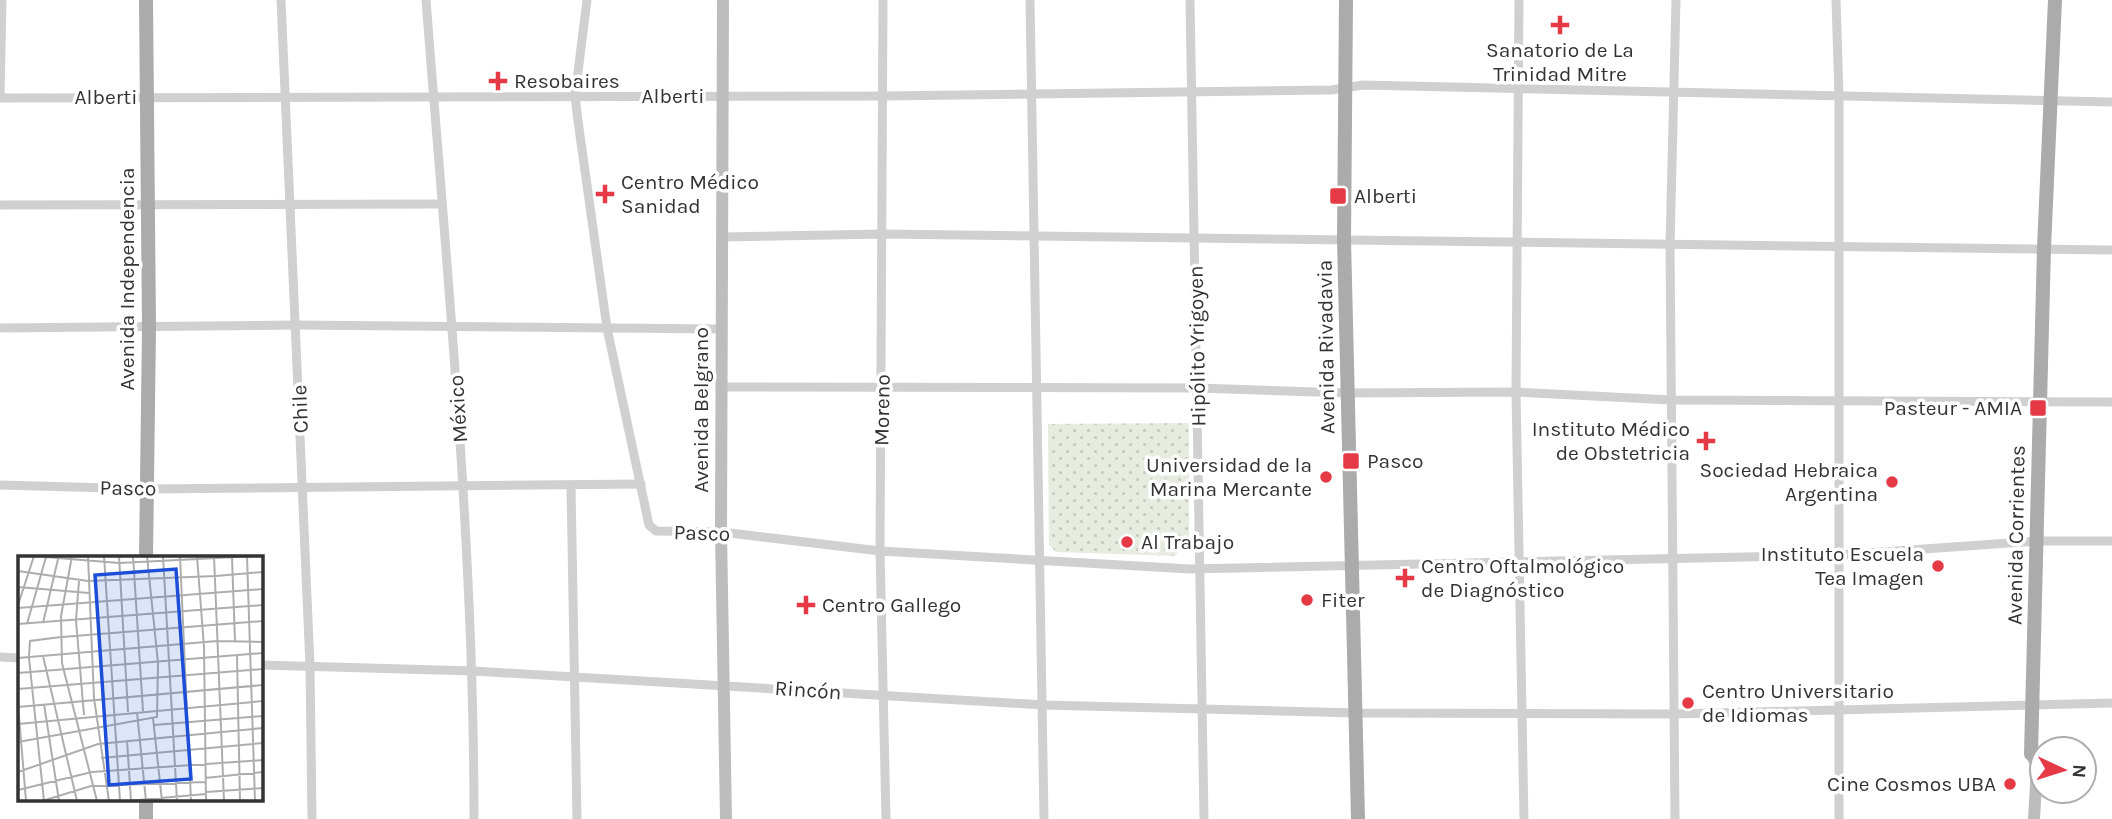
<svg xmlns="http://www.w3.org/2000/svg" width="2112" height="819" font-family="Karla,sans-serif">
	<defs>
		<pattern id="park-dots" width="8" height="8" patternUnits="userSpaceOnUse" patternTransform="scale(1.75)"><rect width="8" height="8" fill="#e6ecdf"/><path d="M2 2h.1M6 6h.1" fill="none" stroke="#c6cbc0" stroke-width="1.8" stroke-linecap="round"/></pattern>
	</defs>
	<rect width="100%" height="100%" fill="#fff"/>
	<polygon fill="url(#park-dots)" points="1189,423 1189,540 1175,556 1056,552 1049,545 1048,424"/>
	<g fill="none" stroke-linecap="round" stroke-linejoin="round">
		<g stroke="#d0d0d0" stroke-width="9">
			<polyline points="281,0 310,666 312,819"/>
			<path d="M426 0C447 273 474 545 474 819"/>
			<polyline points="587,0 575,96 578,121 607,328 649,525 656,531 721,532 880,551 1190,569 1839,555 2037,541 2112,541"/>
			<polyline points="883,0 880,551 886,819"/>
			<polyline points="1030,0 1044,819"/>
			<polyline points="1190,0 1204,819"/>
			<polyline points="1519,0 1516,392 1524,819"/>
			<polyline points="1836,0 1839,96 1839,819"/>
			<polyline points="0,96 2,0"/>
			<polyline points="0,98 884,96 1331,90 1363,85 2112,102"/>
			<polyline points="0,205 440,204"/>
			<polyline points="722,237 883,234 2112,250"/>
			<polyline points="0,328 296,325 720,329"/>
			<polyline points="720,387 1198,388 1348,393 1516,392 1671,400 2112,402"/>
			<polyline points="0,485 146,489 641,484"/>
			<polyline points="571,486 577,819"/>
			<polyline points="0,657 19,658"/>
			<polyline points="261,665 474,671 1044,705 1356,713 1674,714 2112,703"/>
			<polyline points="1675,819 1670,246 1676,0"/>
		</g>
		<g stroke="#bdbdbd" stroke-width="12">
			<polyline points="723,0 721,532 726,819"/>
			<polyline points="2031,754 2037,766 2034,819"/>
		</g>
		<g stroke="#ababab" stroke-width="14">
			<polyline points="1346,0 1344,240 1358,819"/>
			<polyline points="146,558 149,328 146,0"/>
			<polyline points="2031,754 2044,248 2055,0"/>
			<polyline points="146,800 146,819"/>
		</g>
	</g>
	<g fill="#e63946" stroke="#fff" stroke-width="2.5">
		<path d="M1556.5 14.5h7v7h7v7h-7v7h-7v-7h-7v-7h7z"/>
		<path d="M494.5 70.5h7v7h7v7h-7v7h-7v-7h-7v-7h7z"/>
		<path d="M601.5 183.5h7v7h7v7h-7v7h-7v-7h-7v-7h7z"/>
		<rect x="1329" y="187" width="18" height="18" rx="3.5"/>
		<rect x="2029" y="399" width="18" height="18" rx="3.5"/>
		<path d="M1702.5 430.5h7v7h7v7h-7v7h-7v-7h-7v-7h7z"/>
		<rect x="1342" y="452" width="18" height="18" rx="3.5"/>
		<circle cx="1326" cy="477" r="7"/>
		<circle cx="1892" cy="482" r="7"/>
		<circle cx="1127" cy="542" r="7"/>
		<circle cx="1938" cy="566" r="7"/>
		<path d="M1401.5 567.5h7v7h7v7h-7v7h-7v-7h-7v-7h7z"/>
		<circle cx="1307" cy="600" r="7"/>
		<path d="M802.5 594.5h7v7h7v7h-7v7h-7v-7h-7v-7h7z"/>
		<circle cx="1688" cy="703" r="7"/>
		<circle cx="2010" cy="784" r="7"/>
	</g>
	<g text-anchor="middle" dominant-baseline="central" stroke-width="7" stroke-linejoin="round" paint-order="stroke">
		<g font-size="21" fill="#333" stroke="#fff" text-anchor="start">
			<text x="1560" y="50" text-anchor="middle">Sanatorio de La<tspan x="1560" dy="24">Trinidad Mitre</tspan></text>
			<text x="514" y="81">Resobaires</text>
			<text x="621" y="182">Centro Médico<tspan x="621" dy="24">Sanidad</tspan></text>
			<text x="1354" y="196">Alberti</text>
			<text x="2022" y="408" text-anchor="end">Pasteur - AMIA</text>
			<text x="1690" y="429" text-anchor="end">Instituto Médico<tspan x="1690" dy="24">de Obstetricia</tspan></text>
			<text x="1367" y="461">Pasco</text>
			<text x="1312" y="465" text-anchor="end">Universidad de la<tspan x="1312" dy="24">Marina Mercante</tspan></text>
			<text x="1878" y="470" text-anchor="end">Sociedad Hebraica<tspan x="1878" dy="24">Argentina</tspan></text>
			<text x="1141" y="542">Al Trabajo</text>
			<text x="1924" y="554" text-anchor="end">Instituto Escuela<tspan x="1924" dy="24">Tea Imagen</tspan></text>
			<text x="1421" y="566">Centro Oftalmológico<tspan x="1421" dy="24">de Diagnóstico</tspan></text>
			<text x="1321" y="600">Fiter</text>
			<text x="822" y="605">Centro Gallego</text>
			<text x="1702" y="691">Centro Universitario<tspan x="1702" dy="24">de Idiomas</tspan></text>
			<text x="1996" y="784" text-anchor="end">Cine Cosmos UBA</text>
		</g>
		<g font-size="21" fill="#333" stroke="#fff">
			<text x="673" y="96">Alberti</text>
			<text x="106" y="97">Alberti</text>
			<text transform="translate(127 279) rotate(-90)">Avenida Independencia</text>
			<text transform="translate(1197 346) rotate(-91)">Hipólito Yrigoyen</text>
			<text transform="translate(1326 347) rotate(-91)">Avenida Rivadavia</text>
			<text transform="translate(300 409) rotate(-92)">Chile</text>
			<text transform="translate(458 409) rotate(-94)">México</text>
			<text transform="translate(701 410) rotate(-90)">Avenida Belgrano</text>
			<text transform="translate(882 410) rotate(-89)">Moreno</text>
			<text transform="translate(128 488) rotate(1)">Pasco</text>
			<text transform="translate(702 533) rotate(2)">Pasco</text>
			<text transform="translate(2016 535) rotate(-89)">Avenida Corrientes</text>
			<text transform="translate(808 690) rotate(4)">Rincón</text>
		</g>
	</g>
	<g transform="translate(18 556)">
		<rect width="245" height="245" fill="#fff"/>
		<path fill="none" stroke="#adadad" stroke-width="2" d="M15 0 101 7 238 0M54 0 43 60 44 107 79 245M70 0 76 142 91 245M86 0 102 245M101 0 110 156M115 0 125 155M145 0 159 245M162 0 173 245M179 0 186 91 188 245M196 0 206 245M229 0 237 245M214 2 217 85M0 15 70 25 198 20M198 20 245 16M61 25 58 64 66 159M0 31 71 37M0 49 16 0M0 52 245 33M25 67 40 3M0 68 245 49M9 68 28 1M44 81 245 65M219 99 222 245M25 100 59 245M11 101 12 85 43 81M0 102 199 85 245 86M11 102 26 245M0 117 245 97M0 133 245 113M0 148 8 245M26 148 41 245M0 151 245 129M119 156 128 245M135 162 144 245M0 168 245 145M136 169 245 160M109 184 113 245M0 186 139 161 140 107 129 0M83 202 245 187M0 216 80 188 245 172M187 222 245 216M0 234 74 216 245 204M188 236 245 232M24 245 73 230 187 226M109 245 188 238"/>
		<path fill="#1d4ed8" fill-opacity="0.15" stroke="#1d4ed8" stroke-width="3.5" d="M158 13 173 223 91 229 77 19Z"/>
		<rect width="245" height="245" fill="none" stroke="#333" stroke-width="3.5"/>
	</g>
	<g transform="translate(2063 770) rotate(94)"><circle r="33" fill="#ffffff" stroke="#adadad" stroke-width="2"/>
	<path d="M0-5L12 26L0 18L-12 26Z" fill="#e63946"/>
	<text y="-10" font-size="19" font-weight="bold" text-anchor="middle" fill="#333333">N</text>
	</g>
</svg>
